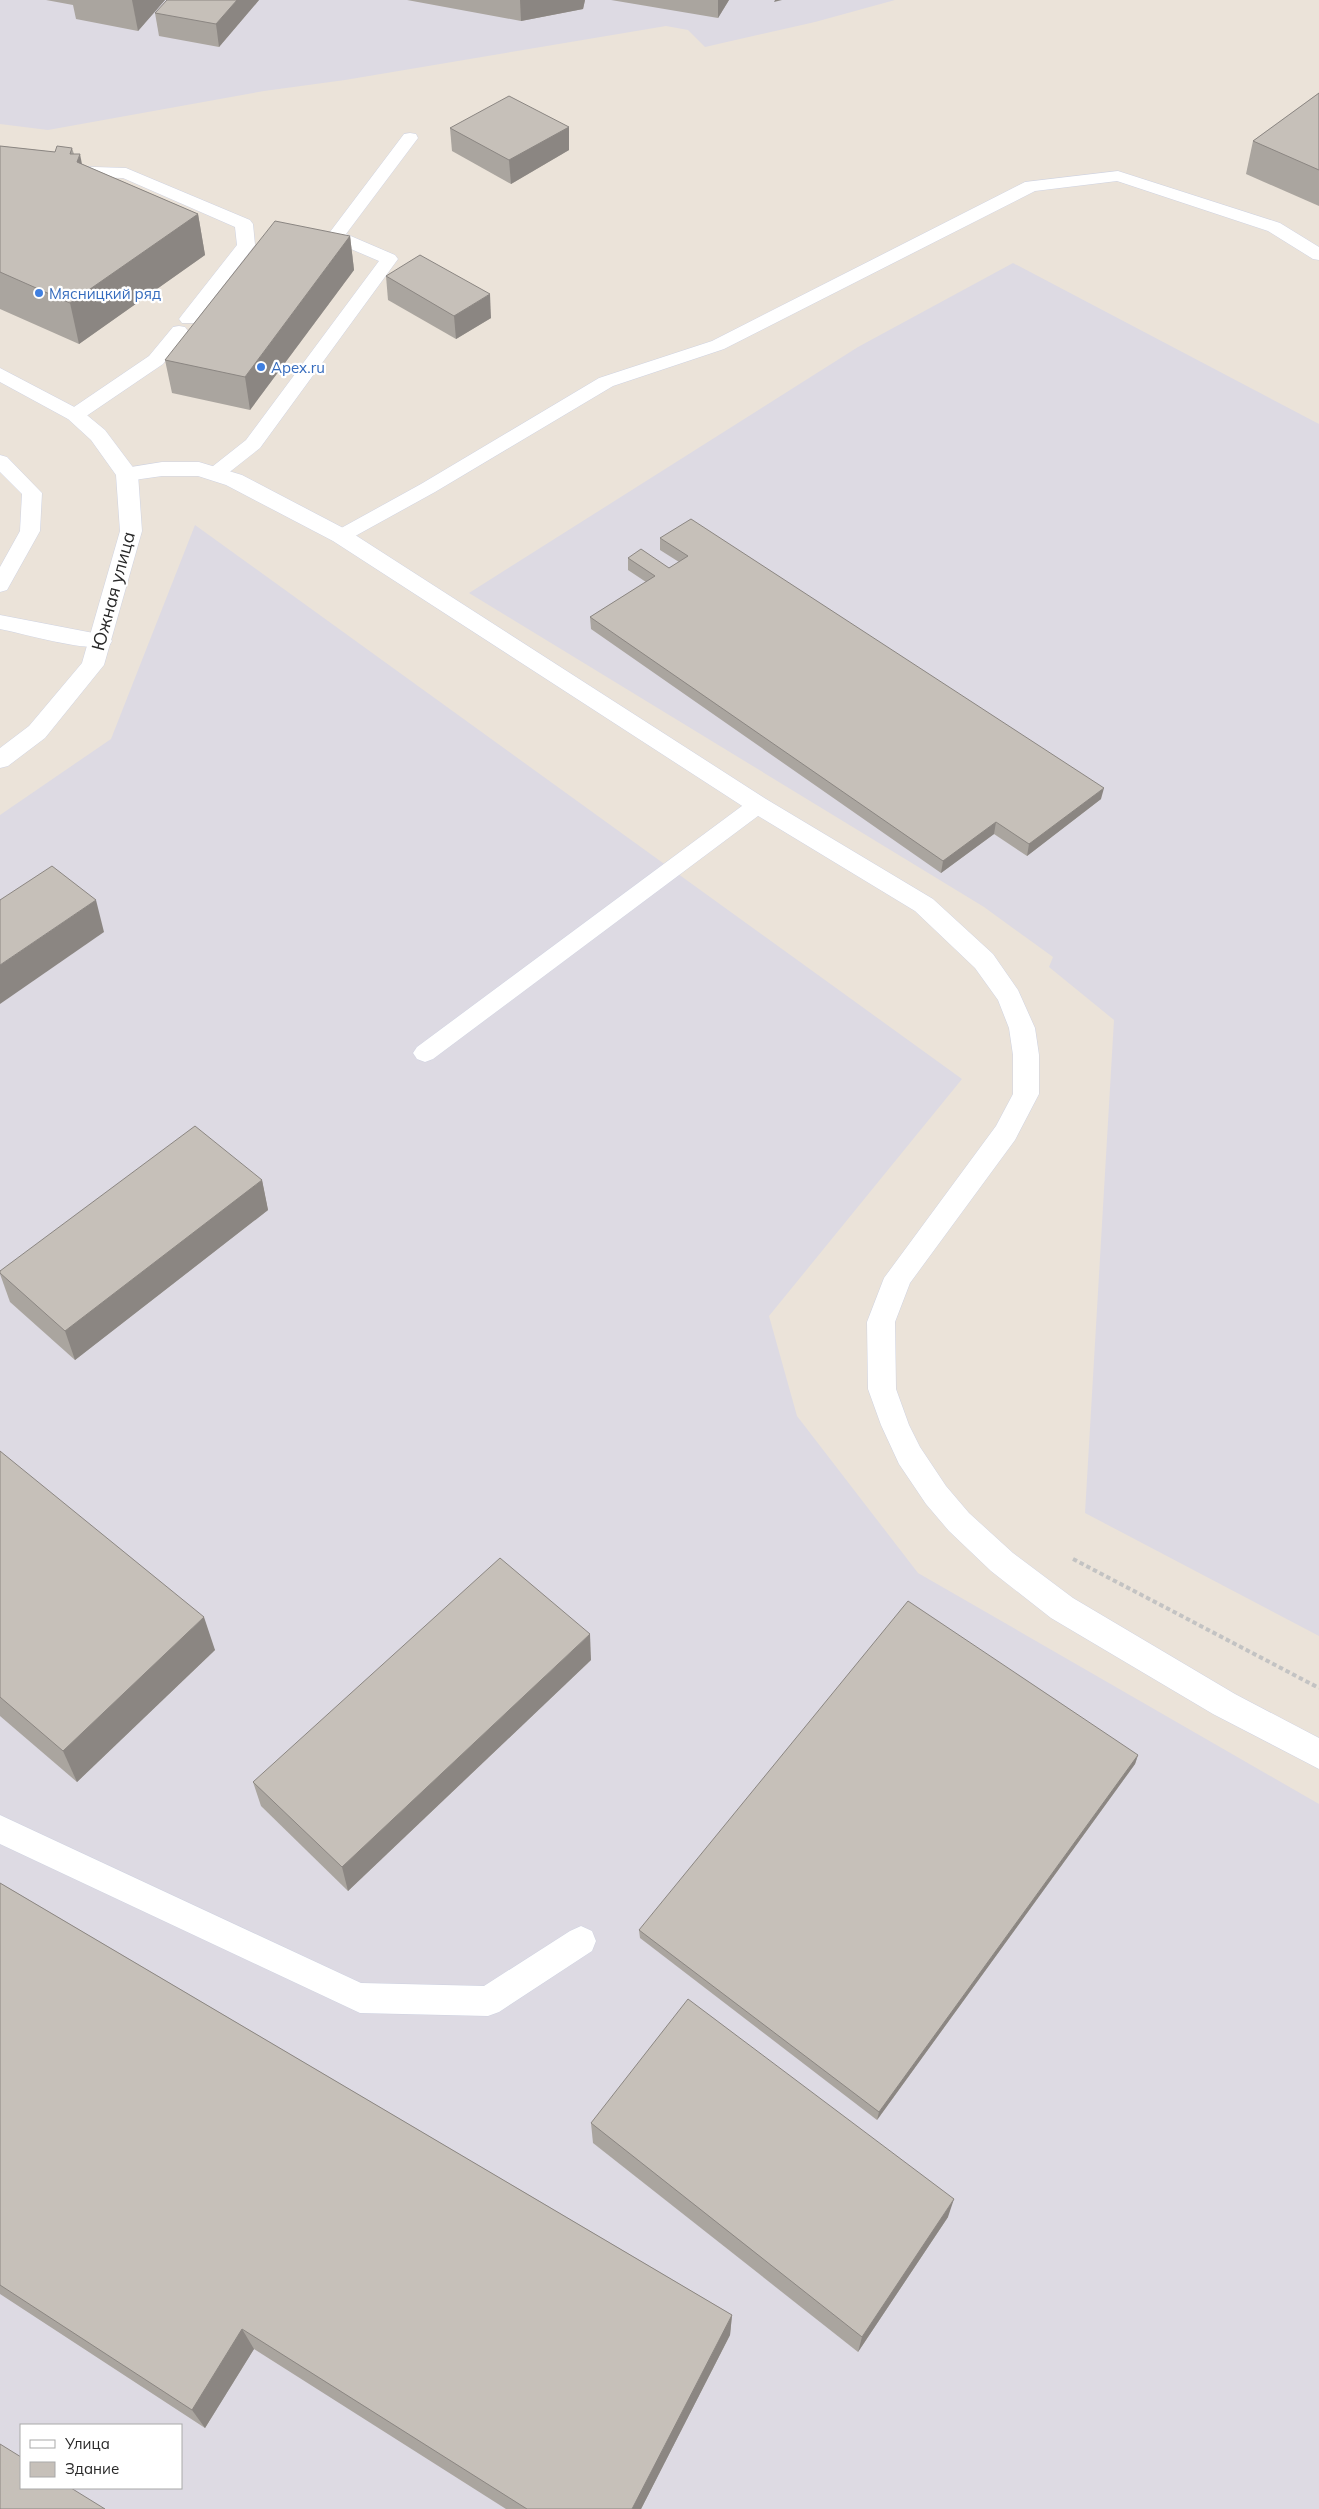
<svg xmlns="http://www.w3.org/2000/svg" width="1319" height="2509" font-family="Mulish,sans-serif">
	<rect width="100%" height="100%" fill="#ebe3d9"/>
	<g fill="#dddae3" fill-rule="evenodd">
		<polygon points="0,0 895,0 815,22 705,47 688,30 666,26 345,80 264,91 48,130 0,124"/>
		<polygon points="1013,263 1319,424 1319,1636 1085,1513 1114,1020 1049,967 1053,957 984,907 469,593 858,347"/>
		<path d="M195 525 962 1079 769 1316 797 1416 918 1573 1319 1804V2509H0V815L111 739ZM21 2425H181V2488H21Z"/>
	</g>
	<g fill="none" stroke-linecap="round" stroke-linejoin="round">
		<defs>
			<g id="lane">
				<polygon points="410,133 416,134 418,138 346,234 395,255 398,259 260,448 222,478 215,480 208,478 205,474 208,470 246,440 379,261 330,240 327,236 404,134"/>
				<polygon points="0,164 126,168 250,220 253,224 255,245 194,323 182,323 179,319 182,315 237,245 235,227 123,178 0,174"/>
				<polygon points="1118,171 1280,223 1319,247 1319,260 1313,259 1268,231 1117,181 1035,191 724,349 613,386 435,492 348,540 341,542 334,540 331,536 334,532 421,484 599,378 712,341 1025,182"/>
				<polygon points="179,326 185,327 188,331 163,364 82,419 68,419 66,415 68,411 149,356 173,327"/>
				<polygon points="0,455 7,457 42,493 40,531 7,590 0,592 0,567 20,531 22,494 0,472"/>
				<path d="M0 615 109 636 112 641 109 646C85 652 26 634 0 629Z"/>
				<polygon points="758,797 766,800 769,805 766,810 433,1059 425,1062 417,1059 413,1053 417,1047 750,800"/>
				<polygon points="0,1815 361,1983 484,1986 570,1931 581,1926 592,1931 596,1941 592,1951 499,2012 488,2016 360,2013 0,1844"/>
			</g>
			<polygon id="street" points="162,462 199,462 242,475 349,531 766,799 933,899 993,954 1018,990 1035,1028 1039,1055 1039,1094 1015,1140 910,1283 895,1322 896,1389 909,1425 920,1447 946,1486 969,1513 1013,1553 1073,1598 1235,1694 1319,1738 1319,1769 1213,1714 1051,1618 991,1571 949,1531 926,1504 899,1464 881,1425 868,1389 867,1322 884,1278 996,1126 1013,1094 1013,1055 1009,1028 998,1000 975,968 915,911 750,811 333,541 226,485 198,476 162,476 127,481 119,479 116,474 119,469"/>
			<polygon id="secondary" points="0,368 82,411 105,430 138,474 142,531 104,665 45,738 8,766 0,768 0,748 29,726 82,663 120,531 116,475 91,440 68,419 0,382"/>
		</defs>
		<use href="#lane" stroke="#cfd3e2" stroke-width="1"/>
		<use href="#street" stroke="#cfd3e2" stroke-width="1"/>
		<use href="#secondary" stroke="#cfd3e2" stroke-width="1"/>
		<polyline stroke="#c3c3c3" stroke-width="4" stroke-dasharray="4.5 3" stroke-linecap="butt" points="1073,1559 1319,1688"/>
		<use href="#lane" fill="#fff" fill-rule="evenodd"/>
		<use href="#street" fill="#fff" fill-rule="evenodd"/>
		<use href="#secondary" fill="#fff" fill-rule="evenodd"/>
	</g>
	<g fill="#aaa59f">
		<polygon points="46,0 165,0 138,31 76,19 73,5"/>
		<polygon points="259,0 219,47 159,36 155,13"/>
		<polygon points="407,0 585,0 583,9 521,21"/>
		<polygon points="611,0 729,0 718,18"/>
		<polygon points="1319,93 1319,206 1246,174 1253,141"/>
		<polygon points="569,127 569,150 511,184 452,151 450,128"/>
		<polygon points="0,146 55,152 72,148 74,154 82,164 198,214 205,255 79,344 0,309"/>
		<polygon points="350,236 354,270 250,410 172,393 165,360"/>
		<polygon points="386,276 491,318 456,339 388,300"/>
		<polygon points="660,538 1101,799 1027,856 994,834 941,873 591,629 590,617 646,582 628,570 628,558 669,568 679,562 660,550"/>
		<polygon points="262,1180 268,1210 75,1360 10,1302 0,1274 0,1271"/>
		<polygon points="0,1451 215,1650 77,1782 0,1716"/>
		<polygon points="591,1660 348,1891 261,1806 253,1782"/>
		<polygon points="1138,1755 1135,1764 877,2120 640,1938 639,1930"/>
		<polygon points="0,1883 732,2315 730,2335 641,2509 506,2509 254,2349 205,2428 0,2294"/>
		<polygon points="591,2123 948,2217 858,2352 593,2143"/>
	</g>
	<g fill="#8b8682">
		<polygon points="132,0 165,0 138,31"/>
		<polygon points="237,0 259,0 219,47 216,24"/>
		<polygon points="520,0 585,0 583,9 521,21"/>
		<polygon points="718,0 729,0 718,18"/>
		<polygon points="775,0 782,0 774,2"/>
		<polygon points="569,127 569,150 511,184 509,160"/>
		<polygon points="80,154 88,195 77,162"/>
		<polygon points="198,214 205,255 79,344 70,303"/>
		<polygon points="350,236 354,270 250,410 245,377"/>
		<polygon points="490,294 491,318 456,339 454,316"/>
		<polygon points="1104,788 1101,799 1027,856 1029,844"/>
		<polygon points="996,822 994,834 941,873 943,861"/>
		<polygon points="96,900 104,932 0,1004 0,965"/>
		<polygon points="262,1180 268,1210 75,1360 65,1331"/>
		<polygon points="204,1617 215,1650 77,1782 63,1751"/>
		<polygon points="590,1634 591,1660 348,1891 342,1867"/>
		<polygon points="1138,1755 1135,1764 877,2120 879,2112"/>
		<polygon points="954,2199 948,2217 858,2352 862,2337"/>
		<polygon points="732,2315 730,2335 641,2509 632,2509"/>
		<polygon points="242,2329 254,2349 205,2428 192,2410"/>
	</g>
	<g fill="#c6c0b9" stroke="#8b8682">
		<polygon points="167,0 237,0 216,24 155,13"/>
		<polygon points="1319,93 1319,170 1253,141"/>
		<polygon points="509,96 569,127 509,160 450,128"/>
		<polygon points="0,146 55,152 57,146 72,148 70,154 80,154 77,162 198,214 70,303 0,272"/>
		<polygon points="275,221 350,236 245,377 165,360"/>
		<polygon points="420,255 490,294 454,316 386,276"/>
		<polygon points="691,519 1104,788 1029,844 996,822 943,861 590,617 655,576 628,558 641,549 669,568 688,556 660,538"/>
		<polygon points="52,866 96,900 0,965 0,900"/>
		<polygon points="195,1126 262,1180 65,1331 0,1273 0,1271"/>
		<polygon points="0,1451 204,1617 63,1751 0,1697"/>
		<polygon points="500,1558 590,1634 342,1867 253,1782"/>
		<polygon points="908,1601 1138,1755 879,2112 639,1930"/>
		<polygon points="0,1883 732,2315 632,2509 527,2509 242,2329 192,2410 0,2285"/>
		<polygon points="688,1999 954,2199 862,2337 591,2123"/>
		<polygon points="0,2444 21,2457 21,2488 71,2488 105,2509 0,2509"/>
	</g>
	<g fill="#3f7fe0" stroke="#fff" stroke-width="2">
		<circle cx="39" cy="293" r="5"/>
		<circle cx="261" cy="367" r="5"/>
	</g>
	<g text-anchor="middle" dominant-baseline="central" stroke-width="4.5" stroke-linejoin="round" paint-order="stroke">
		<g font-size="15" fill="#366cbe" stroke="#fff" text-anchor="start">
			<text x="49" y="293">Мясницкий ряд</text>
			<text x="271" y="367">Apex.ru</text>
		</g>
		<g font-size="18" fill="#282828" stroke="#fff">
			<text transform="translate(113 591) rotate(-75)">Южная улица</text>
		</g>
	</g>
	<rect x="20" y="2424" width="162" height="65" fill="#ffffff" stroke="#a9a9a9"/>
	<rect x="30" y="2440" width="25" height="8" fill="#ffffff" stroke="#a9a9a9"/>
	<text x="65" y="2449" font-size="15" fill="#282828">Улица</text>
	<rect x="30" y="2462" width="25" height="15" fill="#c6c0b9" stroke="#a9a9a9"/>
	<text x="65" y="2474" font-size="15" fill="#282828">Здание</text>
</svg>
